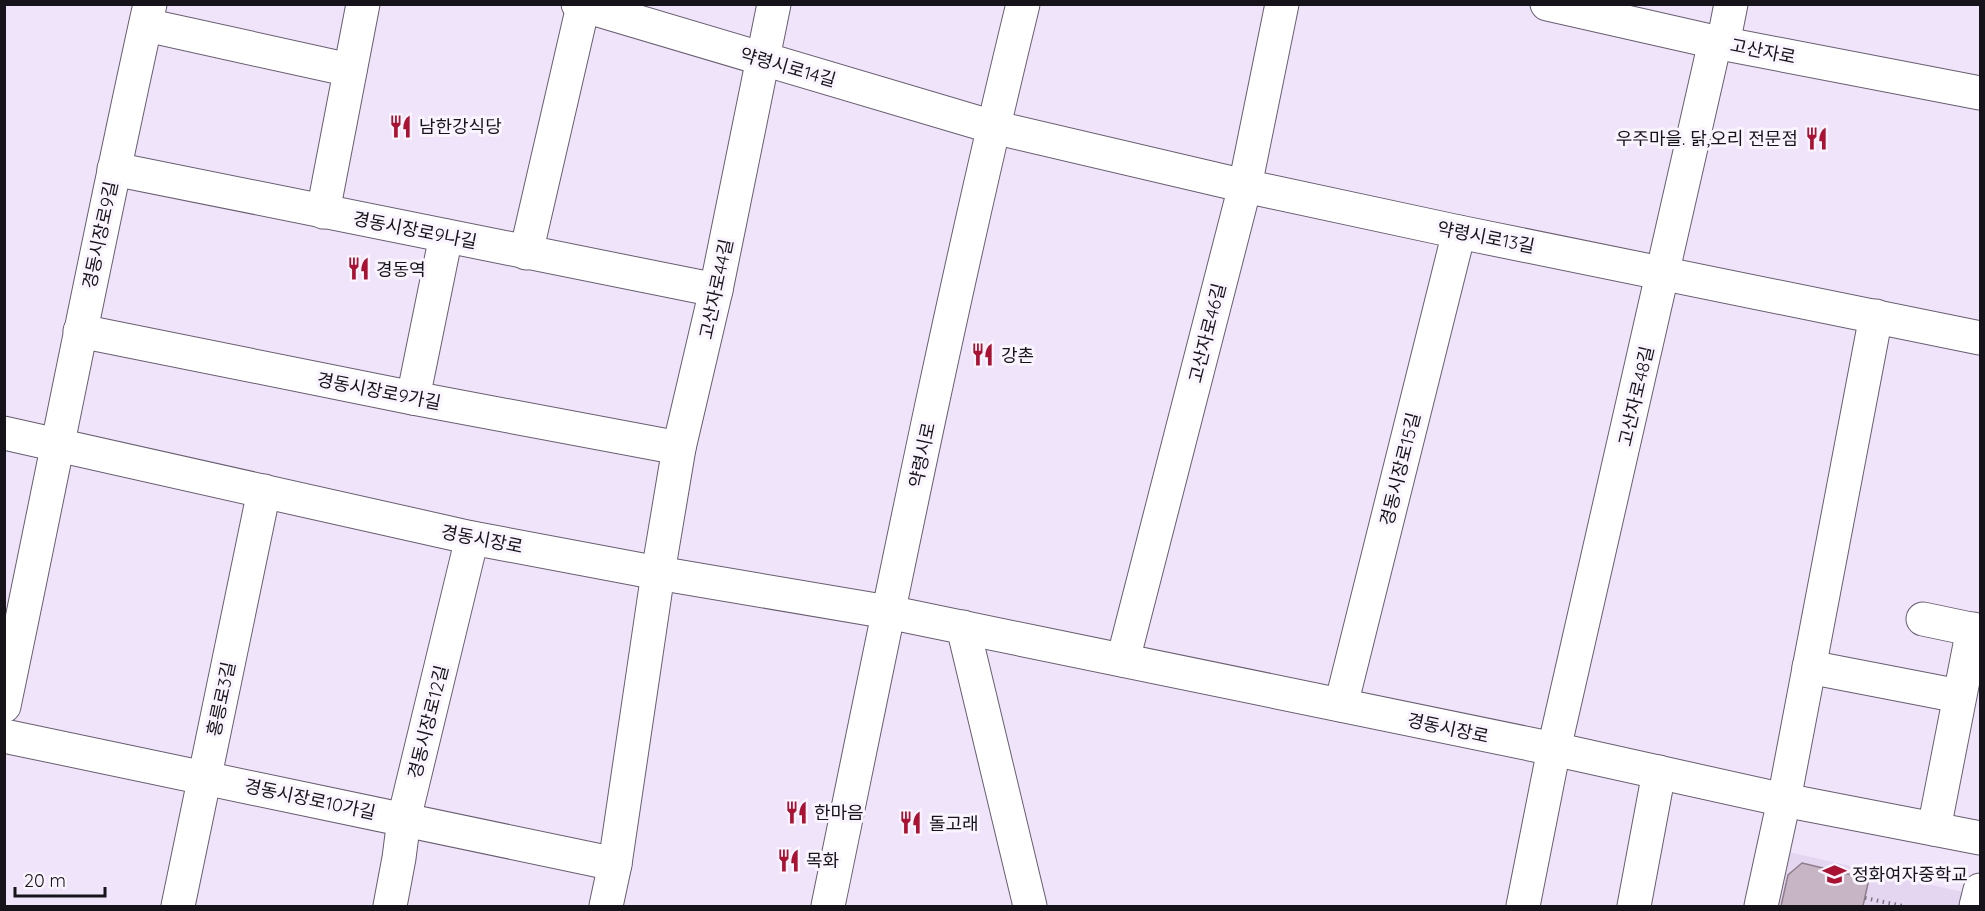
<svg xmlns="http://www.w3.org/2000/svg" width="1985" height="911" font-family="Quicksand,'Noto Sans KR',sans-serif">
	<rect width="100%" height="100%" fill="#efe4f9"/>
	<polygon fill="#e4d6f1" points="1789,852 1980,896 1980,906 1776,906"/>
	<polygon fill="#c7b4c4" stroke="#907e8c" stroke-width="1.5" points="1802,863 1869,879 1863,906 1781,906 1788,875"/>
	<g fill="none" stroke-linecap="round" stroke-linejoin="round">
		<defs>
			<g id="minor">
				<polyline points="578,4 993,127 1245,186 1459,232 1980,338"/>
				<polyline points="146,25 350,70"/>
				<polyline points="1723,44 1731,4"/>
				<polyline points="114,169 716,290"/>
				<polyline points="323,212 363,4"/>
				<polyline points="526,253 583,6"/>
				<polyline points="80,331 413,398 679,448"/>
				<polyline points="413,398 446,236"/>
				<polyline points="4,433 472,538 658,573 888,612 1554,749 1784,800 1980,838"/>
				<polyline points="1923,619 1980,631"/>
				<polyline points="963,627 1030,906"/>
				<polyline points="1123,660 1245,186 1282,4"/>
				<polyline points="1809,667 1959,696"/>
				<polyline points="1341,705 1459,232"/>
				<path d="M4 706C53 472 98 238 150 4"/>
				<polyline points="4,736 615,864"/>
				<polyline points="1934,829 1973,629"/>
				<polyline points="178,906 264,491"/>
				<polyline points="390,906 399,858 404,819 472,538"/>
				<polyline points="606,906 615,864 658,573 679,448 716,290 774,4"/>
				<polyline points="1523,906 1554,749 1715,42"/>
				<polyline points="1634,906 1659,772"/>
				<polyline points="1761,906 1784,800 1876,316"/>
				<polyline points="1976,906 1980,890"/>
			</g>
			<g id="major">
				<polyline points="1547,4 1715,42 1980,93"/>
				<path d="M828 906C890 605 950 303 1023 4"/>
			</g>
		</defs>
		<use href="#minor" stroke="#685e70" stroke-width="35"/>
		<use href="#major" stroke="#685e70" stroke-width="35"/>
		<polyline stroke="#7b7481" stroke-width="4" stroke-dasharray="1.5 4.5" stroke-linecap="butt" points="1865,898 1903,906"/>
		<use href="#minor" stroke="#fff" stroke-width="33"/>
		<use href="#major" stroke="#fff" stroke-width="33"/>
	</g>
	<defs>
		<symbol id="restaurant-bare" viewBox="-9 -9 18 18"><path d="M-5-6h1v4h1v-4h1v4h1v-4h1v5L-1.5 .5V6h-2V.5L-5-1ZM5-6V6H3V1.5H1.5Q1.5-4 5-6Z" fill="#a91233" stroke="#f9f4fd" stroke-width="2.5" paint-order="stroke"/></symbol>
		<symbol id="school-bare" viewBox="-9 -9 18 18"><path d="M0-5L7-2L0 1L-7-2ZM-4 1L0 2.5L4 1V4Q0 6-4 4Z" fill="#a91233" stroke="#f9f4fd" stroke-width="2.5" paint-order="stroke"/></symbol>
	</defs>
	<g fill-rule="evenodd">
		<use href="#restaurant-bare" x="384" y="110" width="33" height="33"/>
		<use href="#restaurant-bare" x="1800" y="122" width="33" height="33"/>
		<use href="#restaurant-bare" x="342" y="252" width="33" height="33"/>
		<use href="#restaurant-bare" x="966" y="338" width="33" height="33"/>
		<use href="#restaurant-bare" x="780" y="796" width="33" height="33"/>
		<use href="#restaurant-bare" x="894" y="806" width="33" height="33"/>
		<use href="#restaurant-bare" x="772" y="844" width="33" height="33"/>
		<use href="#school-bare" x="1818" y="858" width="33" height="33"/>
	</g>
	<g text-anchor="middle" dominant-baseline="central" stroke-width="6" stroke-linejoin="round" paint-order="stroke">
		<g font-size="18" fill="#16131a" stroke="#f9f4fd">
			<text transform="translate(1763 51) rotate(11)">고산자로</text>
			<text transform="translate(788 67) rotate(16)">약령시로14길</text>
			<text transform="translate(415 230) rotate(11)">경동시장로9나길</text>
			<text transform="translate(100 235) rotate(-78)">경동시장로9길</text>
			<text transform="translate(1486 237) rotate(11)">약령시로13길</text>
			<text transform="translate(716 289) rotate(-78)">고산자로44길</text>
			<text transform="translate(1207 333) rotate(-76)">고산자로46길</text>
			<text transform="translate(379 391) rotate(11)">경동시장로9가길</text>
			<text transform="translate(1636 396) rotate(-77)">고산자로48길</text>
			<text transform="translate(922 455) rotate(-78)">약령시로</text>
			<text transform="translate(1400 469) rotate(-76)">경동시장로15길</text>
			<text transform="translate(482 539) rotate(11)">경동시장로</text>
			<text transform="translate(221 699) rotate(-78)">홍릉로3길</text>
			<text transform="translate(428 722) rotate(-76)">경동시장로12길</text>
			<text transform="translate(1448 728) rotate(12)">경동시장로</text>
			<text transform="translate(310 799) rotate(12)">경동시장로10가길</text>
		</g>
		<g font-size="18" fill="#16131a" stroke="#f9f4fd" text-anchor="start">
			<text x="419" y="126">남한강식당</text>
			<text x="1798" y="138" text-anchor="end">우주마을. 닭,오리 전문점</text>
			<text x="376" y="269">경동역</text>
			<text x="1001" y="355">강촌</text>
			<text x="814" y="812">한마음</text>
			<text x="929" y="823">돌고래</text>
			<text x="806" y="860">목화</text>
			<text x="1852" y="874">정화여자중학교</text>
		</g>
	</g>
	<rect width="1985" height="911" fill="none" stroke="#16131a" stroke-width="12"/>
	<path d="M15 887v9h90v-9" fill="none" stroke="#16131a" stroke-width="3"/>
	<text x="24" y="887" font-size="18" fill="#16131a" stroke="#f9f4fd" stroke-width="4.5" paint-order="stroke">20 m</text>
</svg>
